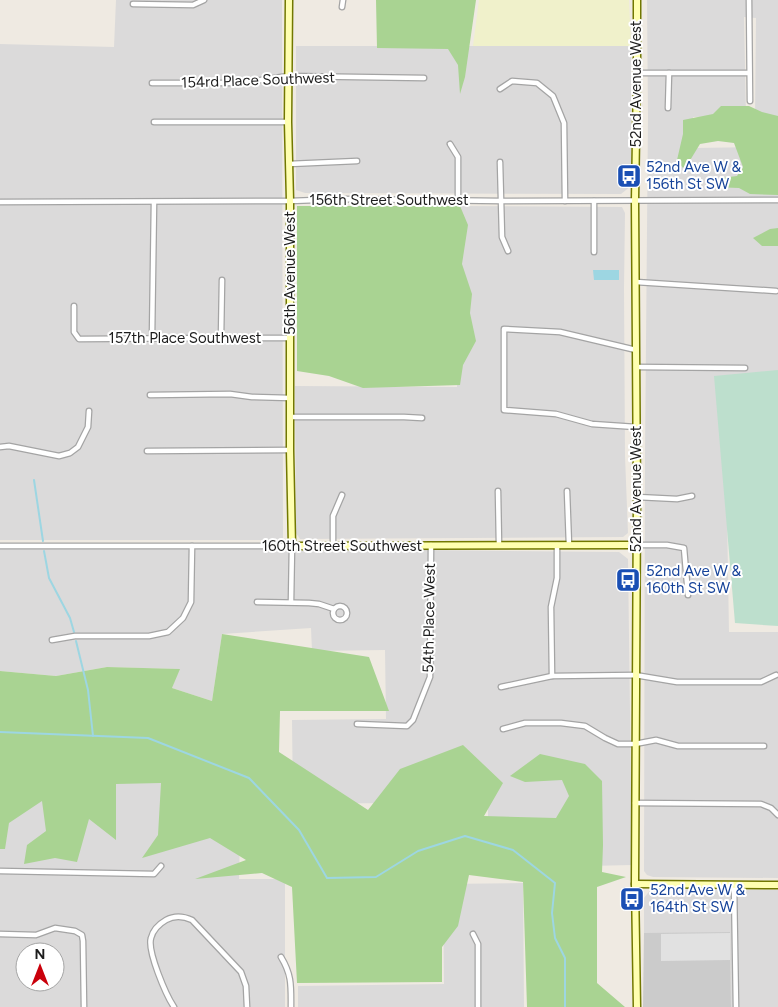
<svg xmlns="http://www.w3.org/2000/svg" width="778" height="1007" font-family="Figtree,sans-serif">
	<rect width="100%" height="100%" fill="#efeae2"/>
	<g fill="#dbdada" fill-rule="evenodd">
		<polygon points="116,0 282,0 283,540 0,540 0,44 114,47"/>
		<polygon points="647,0 778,0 778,119 755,118 756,18 744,17 746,116 693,117 694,148 760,147 778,193 778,381 726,455 729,632 778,632 778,878 653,877 647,875 644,871 645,456 648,117"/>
		<polygon points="296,46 631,46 631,186 621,194 305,193 296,190"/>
		<polygon points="453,206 622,207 625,213 624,289 625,456 628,533 623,537 300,539 296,533 295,386 457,387 456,290"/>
		<polygon points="221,548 619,552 628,559 632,865 588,866 488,829 488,802 293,804 292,720 386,719 385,650 312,651 311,628 222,634 212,701 172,688 179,669 107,667 56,676 0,671 0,549"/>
		<path d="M0 780H163L240 831 239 879H285V1007H0ZM25 952H55V982H25Z"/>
		<polygon points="523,883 524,1007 298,1007 298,986 444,984 443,884"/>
		<polygon points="651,889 778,890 778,1007 731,1007 730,933 644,933 644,898"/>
	</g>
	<polygon fill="#cbcbcb" points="730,932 731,1007 643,1007 644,933"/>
	<polygon fill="#f0f1cb" points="479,0 629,0 631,46 473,46"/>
	<g fill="#a9d392">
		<polygon points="376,0 476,0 465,77 460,94 458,65 448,49 377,48"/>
		<polygon points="721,106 749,106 762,112 778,116 778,195 750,194 739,188 713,187 721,178 737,176 743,167 734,143 718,141 700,144 689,162 683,168 677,160 683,134 683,120 713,114"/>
		<polygon points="297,206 460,206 468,225 462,264 472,294 470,313 476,341 463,365 460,385 363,388 329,376 297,371"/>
		<polygon points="778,228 778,246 762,246 753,238 770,229"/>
		<polygon points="222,634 369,657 389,711 280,711 279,752 368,810 400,769 463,745 503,783 484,816 556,818 569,796 562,780 525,782 510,776 540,754 585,764 602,781 603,845 602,872 626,877 597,887 597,983 625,1007 527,1007 523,882 469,875 458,926 442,947 442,982 297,983 292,887 262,873 195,879 246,860 210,838 142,858 158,835 161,783 116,784 116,840 89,819 77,862 55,858 24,864 27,845 46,831 42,801 9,823 5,849 0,849 0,671 56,676 107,667 180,669 172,688 212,701"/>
	</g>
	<polygon fill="#bddfcd" points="778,370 778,626 735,623 714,376"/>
	<polygon fill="#e1e1e1" points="730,933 730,960 661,961 661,934"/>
	<polygon fill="#9dd6e2" points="593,270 619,270 619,280 594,280"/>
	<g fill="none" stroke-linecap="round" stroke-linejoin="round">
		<g stroke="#9dd6e2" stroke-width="2">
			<polyline points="34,480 43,541"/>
			<polyline points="44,551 49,578 70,618 74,632"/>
			<polyline points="76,641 88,690 93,736"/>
			<polyline points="0,732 148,738 249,778 299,830 327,878 376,877 418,851 465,836 513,850 555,883 552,913 555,938 565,958 565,1007"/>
		</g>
		<defs>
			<g id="street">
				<polyline points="749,0 750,101"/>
				<polyline points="133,4 193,5 204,0"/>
				<polyline points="342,7 343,0"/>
				<polyline points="637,73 749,73"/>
				<polyline points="152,83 240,83 288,76 424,78"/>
				<polyline points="500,89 512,81 537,83 553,96 564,123 565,201"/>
				<polyline points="668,108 669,73"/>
				<polyline points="154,122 288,122"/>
				<polyline points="450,144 458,157 458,200"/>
				<polyline points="500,162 502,237 508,251"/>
				<polyline points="289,164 357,161"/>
				<polyline points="594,201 594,252"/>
				<polyline points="0,202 290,201 343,199 501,201 778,200"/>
				<polyline points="636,282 776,291"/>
				<polyline points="74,306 74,332 79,339 221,338 290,338"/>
				<polyline points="152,338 154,202"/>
				<polyline points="221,338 222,280"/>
				<polyline points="636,350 560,332 504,329 504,410 556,414 592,424 636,427"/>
				<polyline points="636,367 745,368"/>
				<polyline points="150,395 230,394 252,397 290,398"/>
				<polyline points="290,417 404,417 422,418"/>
				<polyline points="0,447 9,446 59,456 70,453 78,447 88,427 89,411"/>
				<polyline points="147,451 290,450"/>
				<polyline points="498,491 499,545"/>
				<polyline points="567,491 569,545"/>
				<polyline points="637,497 677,499 692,496"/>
				<polyline points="333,545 333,516 342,495"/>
				<polyline points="637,545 667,545 684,548 688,595"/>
				<polyline points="0,546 292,546 291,602"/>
				<polyline points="257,602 309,603 319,604 334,609"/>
				<circle cx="340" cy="613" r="7"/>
				<polyline points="52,640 75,636 149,636 168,632 183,618 191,602 192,546"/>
				<polyline points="552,676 551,607 557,578 557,545"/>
				<polyline points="501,687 552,676 635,675 677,682 761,682 776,675"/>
				<polyline points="357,724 407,726 413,720 430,677 431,545"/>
				<polyline points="503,729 525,723 561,723 585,726 605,738 618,744 635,744 656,740 678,746 764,746"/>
				<polyline points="635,803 761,804 771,808 778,815"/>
				<polyline points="0,871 154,874 161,866"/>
				<polyline points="734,885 736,1007"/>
				<polyline points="0,934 36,935 55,928 75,931 82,935 83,941 84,1007"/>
				<polyline points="473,934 478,944 478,1007"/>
				<path d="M281 957C292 975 291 986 291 1007"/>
				<path d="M174 1007C166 995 147 951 151 938 153 930 159 924 166 920 175 915 183 916 192 920L241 972 246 986 247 1007"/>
			</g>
			<g id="secondary">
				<polyline points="289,0 288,122 290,201 290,450 292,546 637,545"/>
				<polyline points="637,0 637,73 635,201 637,497 635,884 637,1007"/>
				<polyline points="635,884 778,885"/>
			</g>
		</defs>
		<use href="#street" stroke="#a4a4a4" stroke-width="7"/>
		<use href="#secondary" stroke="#727800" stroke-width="9"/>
		<use href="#street" stroke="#fff" stroke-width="4.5"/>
		<use href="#secondary" stroke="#ffffb0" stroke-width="6"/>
	</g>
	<defs>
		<symbol id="bus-square" viewBox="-11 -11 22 22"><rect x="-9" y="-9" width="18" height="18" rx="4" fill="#1a4fb4" stroke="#fff"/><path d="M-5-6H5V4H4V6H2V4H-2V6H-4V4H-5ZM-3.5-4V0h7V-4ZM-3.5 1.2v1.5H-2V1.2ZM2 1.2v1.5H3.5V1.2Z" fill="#fff"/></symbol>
	</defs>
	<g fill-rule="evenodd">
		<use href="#bus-square" x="615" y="162" width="28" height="28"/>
		<use href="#bus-square" x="614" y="566" width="28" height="28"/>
		<use href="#bus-square" x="618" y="885" width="28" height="28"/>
	</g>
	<g text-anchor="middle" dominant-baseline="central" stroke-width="4" stroke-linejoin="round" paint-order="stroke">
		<g font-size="15" fill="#1d1d1d" stroke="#fff">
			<text transform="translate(258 80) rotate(-2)">154rd Place Southwest</text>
			<text transform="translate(636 84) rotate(-90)">52nd Avenue West</text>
			<text x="389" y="200">156th Street Southwest</text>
			<text transform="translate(290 273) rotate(-90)">56th Avenue West</text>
			<text x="185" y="338">157th Place Southwest</text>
			<text transform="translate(636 489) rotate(-90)">52nd Avenue West</text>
			<text x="342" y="546">160th Street Southwest</text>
			<text transform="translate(429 618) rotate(-89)">54th Place West</text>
		</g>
		<g font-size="15" fill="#164399" stroke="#fff" text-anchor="start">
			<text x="646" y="167">52nd Ave W &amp;<tspan x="646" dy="17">156th St SW</tspan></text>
			<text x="646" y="571">52nd Ave W &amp;<tspan x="646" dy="17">160th St SW</tspan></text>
			<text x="650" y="890">52nd Ave W &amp;<tspan x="650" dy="17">164th St SW</tspan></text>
		</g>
	</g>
	<g transform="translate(40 967)"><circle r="24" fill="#ffffff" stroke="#a5a5a5"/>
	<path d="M0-4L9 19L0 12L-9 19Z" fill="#ca000b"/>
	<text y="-8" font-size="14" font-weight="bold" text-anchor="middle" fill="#1d1d1d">N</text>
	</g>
</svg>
